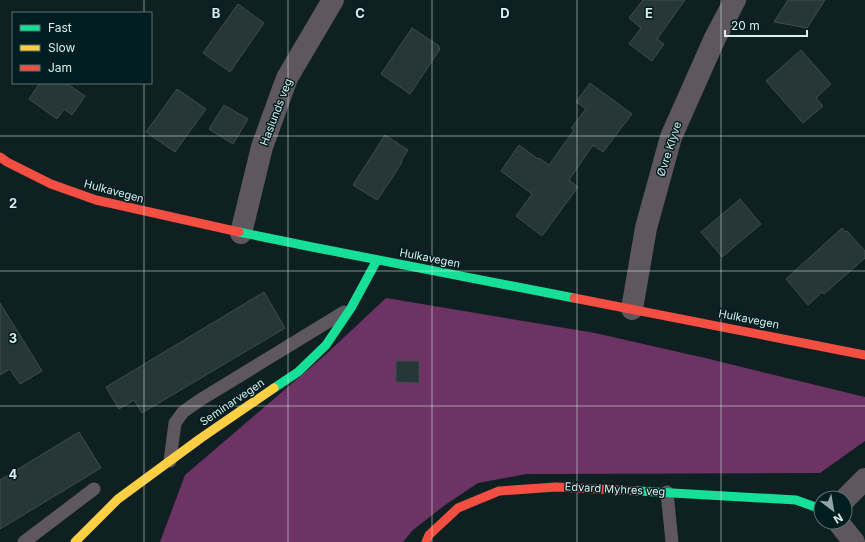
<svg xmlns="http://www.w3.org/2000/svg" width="865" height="542" font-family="Inter,sans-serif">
	<rect width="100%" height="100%" fill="#0e2021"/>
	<polygon fill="#6c3364" points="386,298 595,333 705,358 865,397 865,441 820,473 526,474 478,483 445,505 413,530 403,542 160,542 185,475 324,356"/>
	<g fill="#273737" stroke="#3e4d4e">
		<polygon points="643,0 685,0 657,39 664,44 652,61 629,44 641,28 629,18"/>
		<polygon points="788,0 825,0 807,28 774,22"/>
		<polygon points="238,4 264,23 230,72 203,53"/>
		<polygon points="412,28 439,46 439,48 440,49 410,94 381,74"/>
		<polygon points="801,50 831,84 816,98 823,106 803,123 766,81"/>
		<polygon points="40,83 66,83 85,96 72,115 64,109 57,119 29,99"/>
		<polygon points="590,83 632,114 603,152 593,145 569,180 578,187 542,236 516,216 532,194 501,171 519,145 538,159 539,158 549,165 574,130 571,128 586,109 576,102"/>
		<polygon points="177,89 206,109 175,152 146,132"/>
		<polygon points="224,105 248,119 233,144 209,129"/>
		<polygon points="385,135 408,150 401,161 402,162 392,178 377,200 353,185"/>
		<polygon points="740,199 761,224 722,257 701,232"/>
		<polygon points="842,228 845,232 847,231 865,251 865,258 824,294 822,292 808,305 786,279"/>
		<polygon points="264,292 285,328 142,413 134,400 119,409 106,387"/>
		<polygon points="0,303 42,371 20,384 10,369 0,375"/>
		<polygon points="396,361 419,361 419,383 396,382"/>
		<polygon points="79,432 101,468 0,529 0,480"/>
	</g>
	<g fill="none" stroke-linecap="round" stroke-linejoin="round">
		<g stroke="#5e575e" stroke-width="13">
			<polyline points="170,461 175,423 183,412 200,400 344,312"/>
			<polyline points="667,492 672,542"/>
			<polyline points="24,542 94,489"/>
		</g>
		<g stroke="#5e575e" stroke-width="22">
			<polyline points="241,233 262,147 287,78 333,0"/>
			<polyline points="632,309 646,228 671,137 715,38 735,0"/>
			<polyline points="845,499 865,479"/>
			<polyline points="838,522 854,542"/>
		</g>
		<g stroke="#16e098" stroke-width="9">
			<polyline points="239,232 312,247 574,298"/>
			<polyline points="274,388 298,372 326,345 351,308 377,260"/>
			<polyline points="638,491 796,500 821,509"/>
		</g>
		<polyline stroke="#ffcf43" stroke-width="9" points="75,542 118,499 201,438 274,388"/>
		<g stroke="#f24e42" stroke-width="9">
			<polyline points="0,157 7,162 51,184 96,200 239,232"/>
			<polyline points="574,298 865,355"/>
			<polyline points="426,542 429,535 458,508 499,491 556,487 638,491"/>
		</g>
	</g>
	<path fill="none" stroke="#dbeded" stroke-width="1" stroke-opacity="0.55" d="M144 0V13M288 0V542M432 0V542M577 0V542M721 0V542M144 83V542M0 136H865M0 271H865M0 406H865"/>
	<g text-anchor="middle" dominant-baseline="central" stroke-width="3" stroke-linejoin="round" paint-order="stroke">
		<g font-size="11" fill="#dbeded" stroke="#001e1f">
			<text transform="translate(276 112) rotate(-69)">Haslunds veg</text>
			<text transform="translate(669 149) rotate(-72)">Øvre Klyve</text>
			<text transform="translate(114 191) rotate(15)">Hulkavegen</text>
			<text transform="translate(430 258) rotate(11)">Hulkavegen</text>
			<text transform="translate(749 319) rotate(11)">Hulkavegen</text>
			<text transform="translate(232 402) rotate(-34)">Seminarvegen</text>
			<text transform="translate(615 489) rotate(3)">Edvard Myhres veg</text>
		</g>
	</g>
	<g font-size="13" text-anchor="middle" font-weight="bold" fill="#dbeded" stroke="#001e1f" stroke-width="3" stroke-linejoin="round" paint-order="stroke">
		<text x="216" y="18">B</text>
		<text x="360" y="18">C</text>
		<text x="505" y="18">D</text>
		<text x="649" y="18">E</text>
		<text x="13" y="208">2</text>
		<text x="13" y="343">3</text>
		<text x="13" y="479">4</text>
	</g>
	<rect x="12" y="12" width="140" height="72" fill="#001e1f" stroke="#587171"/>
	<rect x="20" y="25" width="20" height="6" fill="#16e098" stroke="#587171"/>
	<text x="48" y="32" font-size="12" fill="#dbeded">Fast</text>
	<rect x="20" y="45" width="20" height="6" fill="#ffcf43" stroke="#587171"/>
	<text x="48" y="52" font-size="12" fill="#dbeded">Slow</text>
	<rect x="20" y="65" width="20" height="6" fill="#f24e42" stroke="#587171"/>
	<text x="48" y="72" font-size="12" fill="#dbeded">Jam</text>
	<g transform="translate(833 510) rotate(149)"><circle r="19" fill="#001e1f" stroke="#587171"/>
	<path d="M0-3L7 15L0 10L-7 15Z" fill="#93a5a6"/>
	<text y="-6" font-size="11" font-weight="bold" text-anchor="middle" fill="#dbeded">N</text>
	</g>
	<path d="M725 30v6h82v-6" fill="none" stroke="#dbeded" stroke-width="2"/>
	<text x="731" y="30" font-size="12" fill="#dbeded" stroke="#001e1f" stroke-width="3" paint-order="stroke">20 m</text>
</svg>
